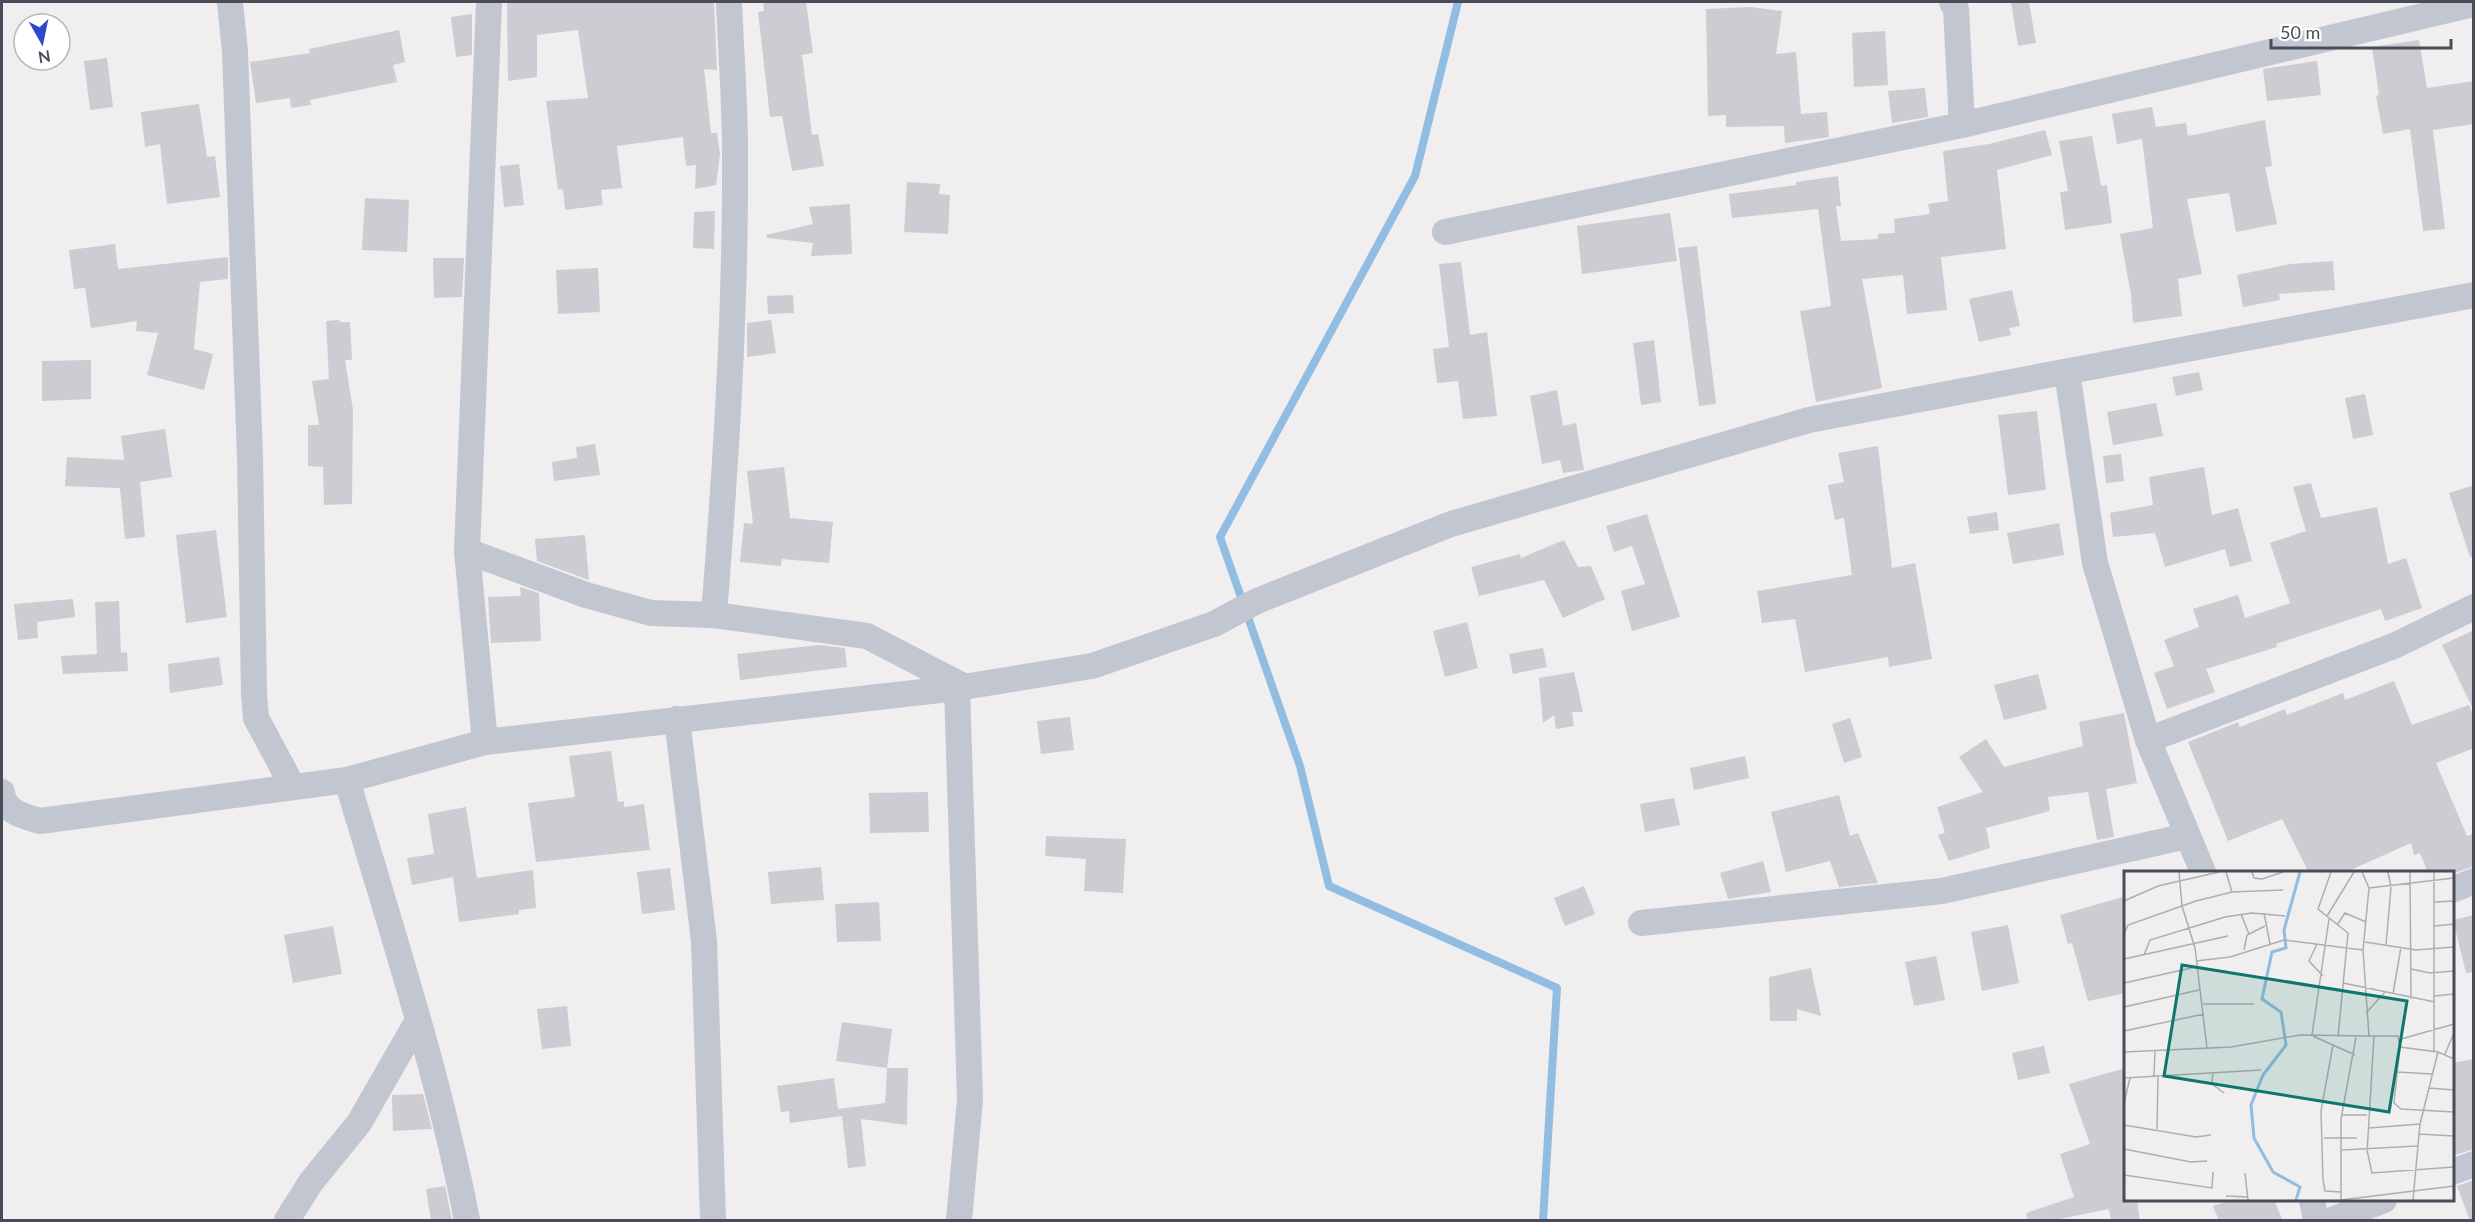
<svg xmlns="http://www.w3.org/2000/svg" width="2475" height="1222" font-family="Lato,sans-serif">
	<rect width="100%" height="100%" fill="#f0eeee"/>
	<g fill="none" stroke-linecap="round" stroke-linejoin="round">
		<polyline stroke="#92bde2" stroke-width="8" points="1458,2 1415,176 1220,537 1300,766 1329,886 1557,988 1543,1220"/>
	</g>
	<g fill="#ccccd2">
		<polygon points="507,2 714,2 717,70 704,69 711,133 717,133 720,154 716,185 695,189 696,165 686,166 683,137 617,146 622,188 601,190 603,205 565,210 563,189 558,190 546,101 588,98 578,30 537,35 537,77 508,81"/>
		<polygon points="763,2 806,2 813,53 802,55 812,135 818,134 824,166 792,171 782,116 770,117 758,12 764,11"/>
		<polygon points="2011,2 2029,2 2036,43 2018,46"/>
		<polygon points="1751,7 1782,11 1776,54 1796,52 1801,114 1827,112 1829,137 1785,143 1784,126 1726,127 1726,115 1708,116 1706,9"/>
		<polygon points="472,14 472,55 456,57 451,17"/>
		<polygon points="399,30 405,62 393,65 397,82 310,100 311,105 291,108 290,98 256,103 250,62 310,53 309,49"/>
		<polygon points="1885,31 1888,85 1854,87 1852,33"/>
		<polygon points="2419,40 2427,88 2474,81 2474,124 2433,130 2445,229 2423,231 2410,129 2383,134 2376,96 2379,95 2372,47"/>
		<polygon points="107,58 113,107 90,110 84,61"/>
		<polygon points="2317,61 2321,95 2267,101 2263,69"/>
		<polygon points="1925,88 1928,117 1892,123 1888,91"/>
		<polygon points="199,104 207,157 215,156 220,197 167,204 160,144 145,147 141,112"/>
		<polygon points="2152,107 2156,127 2186,123 2188,136 2265,120 2272,166 2265,167 2277,224 2236,232 2229,193 2187,199 2202,274 2178,279 2182,316 2133,323 2131,295 2120,234 2153,228 2142,139 2117,144 2112,114"/>
		<polygon points="2045,130 2052,155 1997,170 2006,249 1941,257 1947,310 1907,314 1903,275 1862,279 1882,388 1816,402 1800,311 1831,306 1818,209 1732,218 1729,194 1796,185 1796,182 1838,176 1841,206 1836,206 1841,241 1878,239 1878,234 1895,233 1894,219 1930,214 1928,204 1948,201 1943,151 1989,144"/>
		<polygon points="2092,136 2101,186 2107,185 2112,223 2065,230 2060,192 2068,191 2059,141"/>
		<polygon points="519,164 524,205 504,207 500,166"/>
		<polygon points="907,182 940,184 939,194 950,195 948,234 904,232"/>
		<polygon points="365,198 409,200 407,252 362,250"/>
		<polygon points="850,204 852,254 811,256 813,243 767,238 766,235 813,224 809,207"/>
		<polygon points="715,211 714,249 693,248 694,212"/>
		<polygon points="1670,213 1677,261 1582,274 1577,226"/>
		<polygon points="115,244 118,269 228,257 228,279 200,282 194,349 213,354 204,390 147,375 158,333 136,331 137,321 91,328 85,288 74,289 69,250"/>
		<polygon points="1697,246 1716,404 1699,406 1678,248"/>
		<polygon points="433,258 464,258 462,297 434,298"/>
		<polygon points="2333,261 2335,290 2279,294 2280,300 2243,307 2237,275 2290,264"/>
		<polygon points="1461,262 1470,335 1487,332 1497,416 1463,419 1458,381 1437,383 1433,349 1449,347 1439,264"/>
		<polygon points="598,268 600,312 558,314 556,270"/>
		<polygon points="2012,290 2020,326 2009,328 2011,335 1979,342 1969,299"/>
		<polygon points="793,295 794,313 768,314 767,296"/>
		<polygon points="339,320 340,322 350,322 352,360 345,360 353,410 352,504 324,505 323,467 308,466 308,425 319,425 312,381 329,379 326,321"/>
		<polygon points="771,320 776,353 747,357 747,323"/>
		<polygon points="1654,340 1661,402 1641,405 1633,343"/>
		<polygon points="91,360 91,399 42,401 42,361"/>
		<polygon points="2199,372 2203,390 2176,396 2172,377"/>
		<polygon points="1557,390 1563,426 1576,423 1584,470 1563,473 1560,460 1542,464 1530,396"/>
		<polygon points="2365,394 2373,435 2353,439 2345,398"/>
		<polygon points="2156,403 2163,436 2113,445 2107,412"/>
		<polygon points="2037,411 2046,490 2008,495 1998,415"/>
		<polygon points="165,429 172,477 140,482 145,537 125,539 120,488 65,486 67,457 124,460 121,436"/>
		<polygon points="595,444 600,475 554,481 552,462 577,458 576,447"/>
		<polygon points="1878,446 1892,568 1915,563 1932,659 1889,667 1888,657 1805,672 1795,619 1762,623 1757,591 1852,575 1844,518 1835,520 1828,485 1844,482 1838,453"/>
		<polygon points="2121,454 2124,481 2106,483 2103,456"/>
		<polygon points="784,467 790,518 833,522 829,563 782,559 781,566 740,562 744,523 753,524 747,471"/>
		<polygon points="2204,467 2212,515 2238,508 2252,561 2230,567 2225,549 2165,567 2155,533 2113,537 2110,513 2153,505 2149,477"/>
		<polygon points="2311,483 2321,518 2377,507 2388,564 2406,558 2422,608 2385,621 2381,609 2276,644 2277,647 2206,669 2215,692 2167,709 2154,673 2174,666 2164,640 2199,627 2193,609 2238,595 2245,618 2290,603 2270,543 2306,531 2293,487"/>
		<polygon points="2474,485 2474,556 2470,557 2449,493"/>
		<polygon points="1997,512 1999,530 1970,534 1967,517"/>
		<polygon points="1647,514 1680,617 1632,631 1621,591 1645,584 1632,546 1614,552 1606,526"/>
		<polygon points="2059,523 2064,555 2013,564 2007,533"/>
		<polygon points="216,530 227,617 186,623 176,535"/>
		<polygon points="585,535 589,580 537,561 535,539"/>
		<polygon points="1564,540 1578,567 1591,566 1605,599 1563,618 1544,580 1479,596 1471,567 1520,554 1521,558"/>
		<polygon points="520,587 539,593 541,641 491,643 488,597 521,596"/>
		<polygon points="73,599 75,617 37,622 38,638 18,640 14,604"/>
		<polygon points="119,601 121,653 127,652 128,671 63,674 61,656 97,654 95,602"/>
		<polygon points="1467,622 1478,668 1445,677 1433,631"/>
		<polygon points="2474,630 2474,711 2442,645"/>
		<polygon points="819,645 845,648 847,667 740,680 737,654"/>
		<polygon points="1543,648 1547,667 1513,674 1509,654"/>
		<polygon points="219,657 223,685 170,693 168,664"/>
		<polygon points="1574,672 1583,712 1572,712 1574,726 1556,729 1554,715 1543,723 1539,678"/>
		<polygon points="2038,674 2047,709 2004,720 1994,685"/>
		<polygon points="2394,681 2412,725 2469,705 2474,717 2474,748 2436,763 2467,836 2474,834 2474,866 2455,873 2428,873 2420,853 2414,855 2411,843 2344,873 2309,873 2282,819 2228,841 2188,742 2238,722 2240,727 2285,709 2287,715 2343,693 2345,700"/>
		<polygon points="2124,713 2137,783 2106,789 2114,837 2097,840 2088,792 2048,797 2050,811 1986,828 1990,848 1949,861 1938,835 1945,833 1937,807 1983,792 1959,757 1986,739 2004,767 2083,746 2079,722"/>
		<polygon points="1070,717 1074,750 1041,754 1037,721"/>
		<polygon points="1850,718 1862,757 1844,763 1832,724"/>
		<polygon points="611,751 618,802 624,801 624,807 644,804 650,850 536,862 528,803 575,797 569,756"/>
		<polygon points="1745,756 1749,778 1694,790 1690,768"/>
		<polygon points="928,792 929,832 870,833 869,793"/>
		<polygon points="1839,795 1850,836 1858,833 1878,883 1839,887 1830,861 1786,872 1771,812"/>
		<polygon points="1674,798 1680,825 1645,832 1640,804"/>
		<polygon points="466,807 477,878 533,870 536,908 519,910 519,914 459,922 453,877 412,885 407,858 434,854 428,814"/>
		<polygon points="1046,836 1126,839 1123,893 1084,891 1086,859 1045,856"/>
		<polygon points="1763,861 1771,892 1728,899 1720,873"/>
		<polygon points="821,867 824,900 771,904 768,872"/>
		<polygon points="670,868 675,910 642,914 637,872"/>
		<polygon points="1584,886 1595,914 1565,926 1554,898"/>
		<polygon points="2126,896 2126,993 2088,1001 2072,943 2068,944 2060,915"/>
		<polygon points="879,902 881,941 837,942 835,904"/>
		<polygon points="2474,915 2474,972 2466,973 2453,920"/>
		<polygon points="2008,925 2019,983 1982,991 1971,932"/>
		<polygon points="333,926 342,974 293,983 284,935"/>
		<polygon points="1936,956 1945,1000 1914,1006 1905,962"/>
		<polygon points="1811,968 1821,1016 1797,1009 1797,1021 1770,1021 1769,977"/>
		<polygon points="567,1006 571,1046 542,1049 537,1009"/>
		<polygon points="842,1022 892,1029 887,1068 908,1068 907,1125 861,1119 866,1166 848,1168 842,1116 790,1123 789,1111 781,1112 777,1086 834,1078 838,1109 885,1103 887,1068 836,1061"/>
		<polygon points="2044,1046 2050,1073 2018,1080 2012,1053"/>
		<polygon points="2474,1059 2474,1149 2452,1156 2452,1063"/>
		<polygon points="2126,1068 2126,1200 2137,1200 2140,1221 2111,1221 2109,1209 2050,1221 2028,1221 2026,1213 2074,1197 2060,1154 2090,1144 2069,1084"/>
		<polygon points="423,1094 432,1129 393,1131 392,1095"/>
		<polygon points="2474,1180 2474,1221 2470,1221 2457,1186"/>
		<polygon points="445,1186 452,1221 431,1221 426,1189"/>
		<polygon points="2231,1200 2274,1200 2283,1221 2219,1221 2213,1206"/>
	</g>
	<g fill="none" stroke-linecap="round" stroke-linejoin="round">
		<g stroke="#c2c6d1" stroke-width="26">
			<polyline points="230,2 235,52 250,457 254,693 256,718 293,787"/>
			<polyline points="1952,2 1956,9 1962,125"/>
			<polyline points="1445,232 1962,125 2474,4"/>
			<polyline points="2067,372 2095,563 2148,740 2203,872"/>
			<polyline points="467,551 586,595 651,613 714,615 867,636 965,687"/>
			<path d="M714 615C726 461 736 306 735 152 735 102 731 51 729 2"/>
			<polyline points="957,688 970,1099 959,1220"/>
			<polyline points="677,719 704,941 713,1220"/>
			<polyline points="2148,740 2396,645 2474,607"/>
			<polyline points="485,742 467,551 489,2"/>
			<path d="M347 780C390 926 438 1071 467 1220"/>
			<path d="M2 792C4 812 23 816 40 821L347 780 485 742 957 688 1092 666 1214 624 1257 601 1451 524 1809 420 2474 295"/>
			<polyline points="2452,890 2474,881"/>
			<polyline points="1641,923 1942,891 2187,836"/>
			<polyline points="2452,1172 2474,1164"/>
			<polyline points="2312,1200 2316,1220"/>
			<polyline points="287,1220 311,1182 359,1123 417,1022"/>
			<polyline points="2332,1220 2384,1200"/>
		</g>
	</g>
	<g transform="translate(2124 871)">
		<rect width="330" height="330" fill="#f0eeee"/>
		<path fill="none" stroke="#92bde2" stroke-width="3" d="M172 329 176 316 149 301 130 267 127 234 139 204 162 174 157 141 138 128 148 81 162 77 160 59 176 1"/>
		<path fill="none" stroke="#adaeb2" stroke-width="1.5" d="M55 1 58 35 71 77 83 177M102 1 108 21M128 1 130 7 138 8 159 1M207 1 194 38 224 62 214 166M238 1 245 17 239 79 245 165M286 1 287 128M310 1V180M245 17 330 7M0 30 34 15 95 1M311 31 330 30M140 42 146 73M117 43 125 63M203 45 230 1M213 54 221 42 242 51M311 55 330 53M0 63 4 54 72 30 108 21 159 19M241 71 292 79 330 76M193 73 185 90 199 105M262 74 267 16 264 1M120 79 123 64 141 55M20 84 26 69 101 46 128 42 161 45M0 88 104 65M72 90 106 86 160 69 239 79M287 98 306 102 330 100M0 112 72 96M219 112 311 131M269 123 277 76M311 125 330 123M79 133H130M0 136 75 119M242 142 261 121M0 160 80 143M188 164 205 48M189 165 231 184M277 168 330 153M209 174 197 240 199 309 201 320 217 321M276 176 270 232 277 238 330 241M0 181 107 176 176 164 245 165H274L276 176 314 181 330 188M321 183 330 162M89 201 88 213 100 222M273 201 308 203M30 205 31 179M0 207 137 199M305 217 330 219M0 232 6 207M218 244H243M0 254 72 266 87 264M245 257 296 253M33 258 34 205M295 263 330 265M200 267H233M0 278 67 291 83 290M218 279 293 275M243 279 248 302 330 296M243 282 250 165M121 302 124 329M0 304 88 317 89 301M102 325 124 326M217 329V248L232 166M217 329 330 315M289 329 296 253 314 181"/>
		<path fill="#0f766e" fill-opacity="0.15" stroke="#0f766e" stroke-width="3" d="M58 94 283 130 265 241 40 205Z"/>
		<rect width="330" height="330" fill="none" stroke="#484d59" stroke-width="3"/>
	</g>
	<rect width="2475" height="1222" fill="none" stroke="#484d59" stroke-width="6"/>
	<g transform="translate(42 42) rotate(171)"><circle r="28" fill="#ffffff" stroke="#b6b8bd" stroke-width="1.5"/>
	<path d="M0-4.5L10 22L0 15L-10 22Z" fill="#2c4bcb"/>
	<text y="-9" font-size="16" font-weight="bold" text-anchor="middle" fill="#484d59">N</text>
	</g>
	<path d="M2271 39v9h180v-9" fill="none" stroke="#484d59" stroke-width="3"/>
	<text x="2280" y="39" font-size="18" fill="#484d59" stroke="#ffffff" stroke-width="4.5" paint-order="stroke">50 m</text>
</svg>
